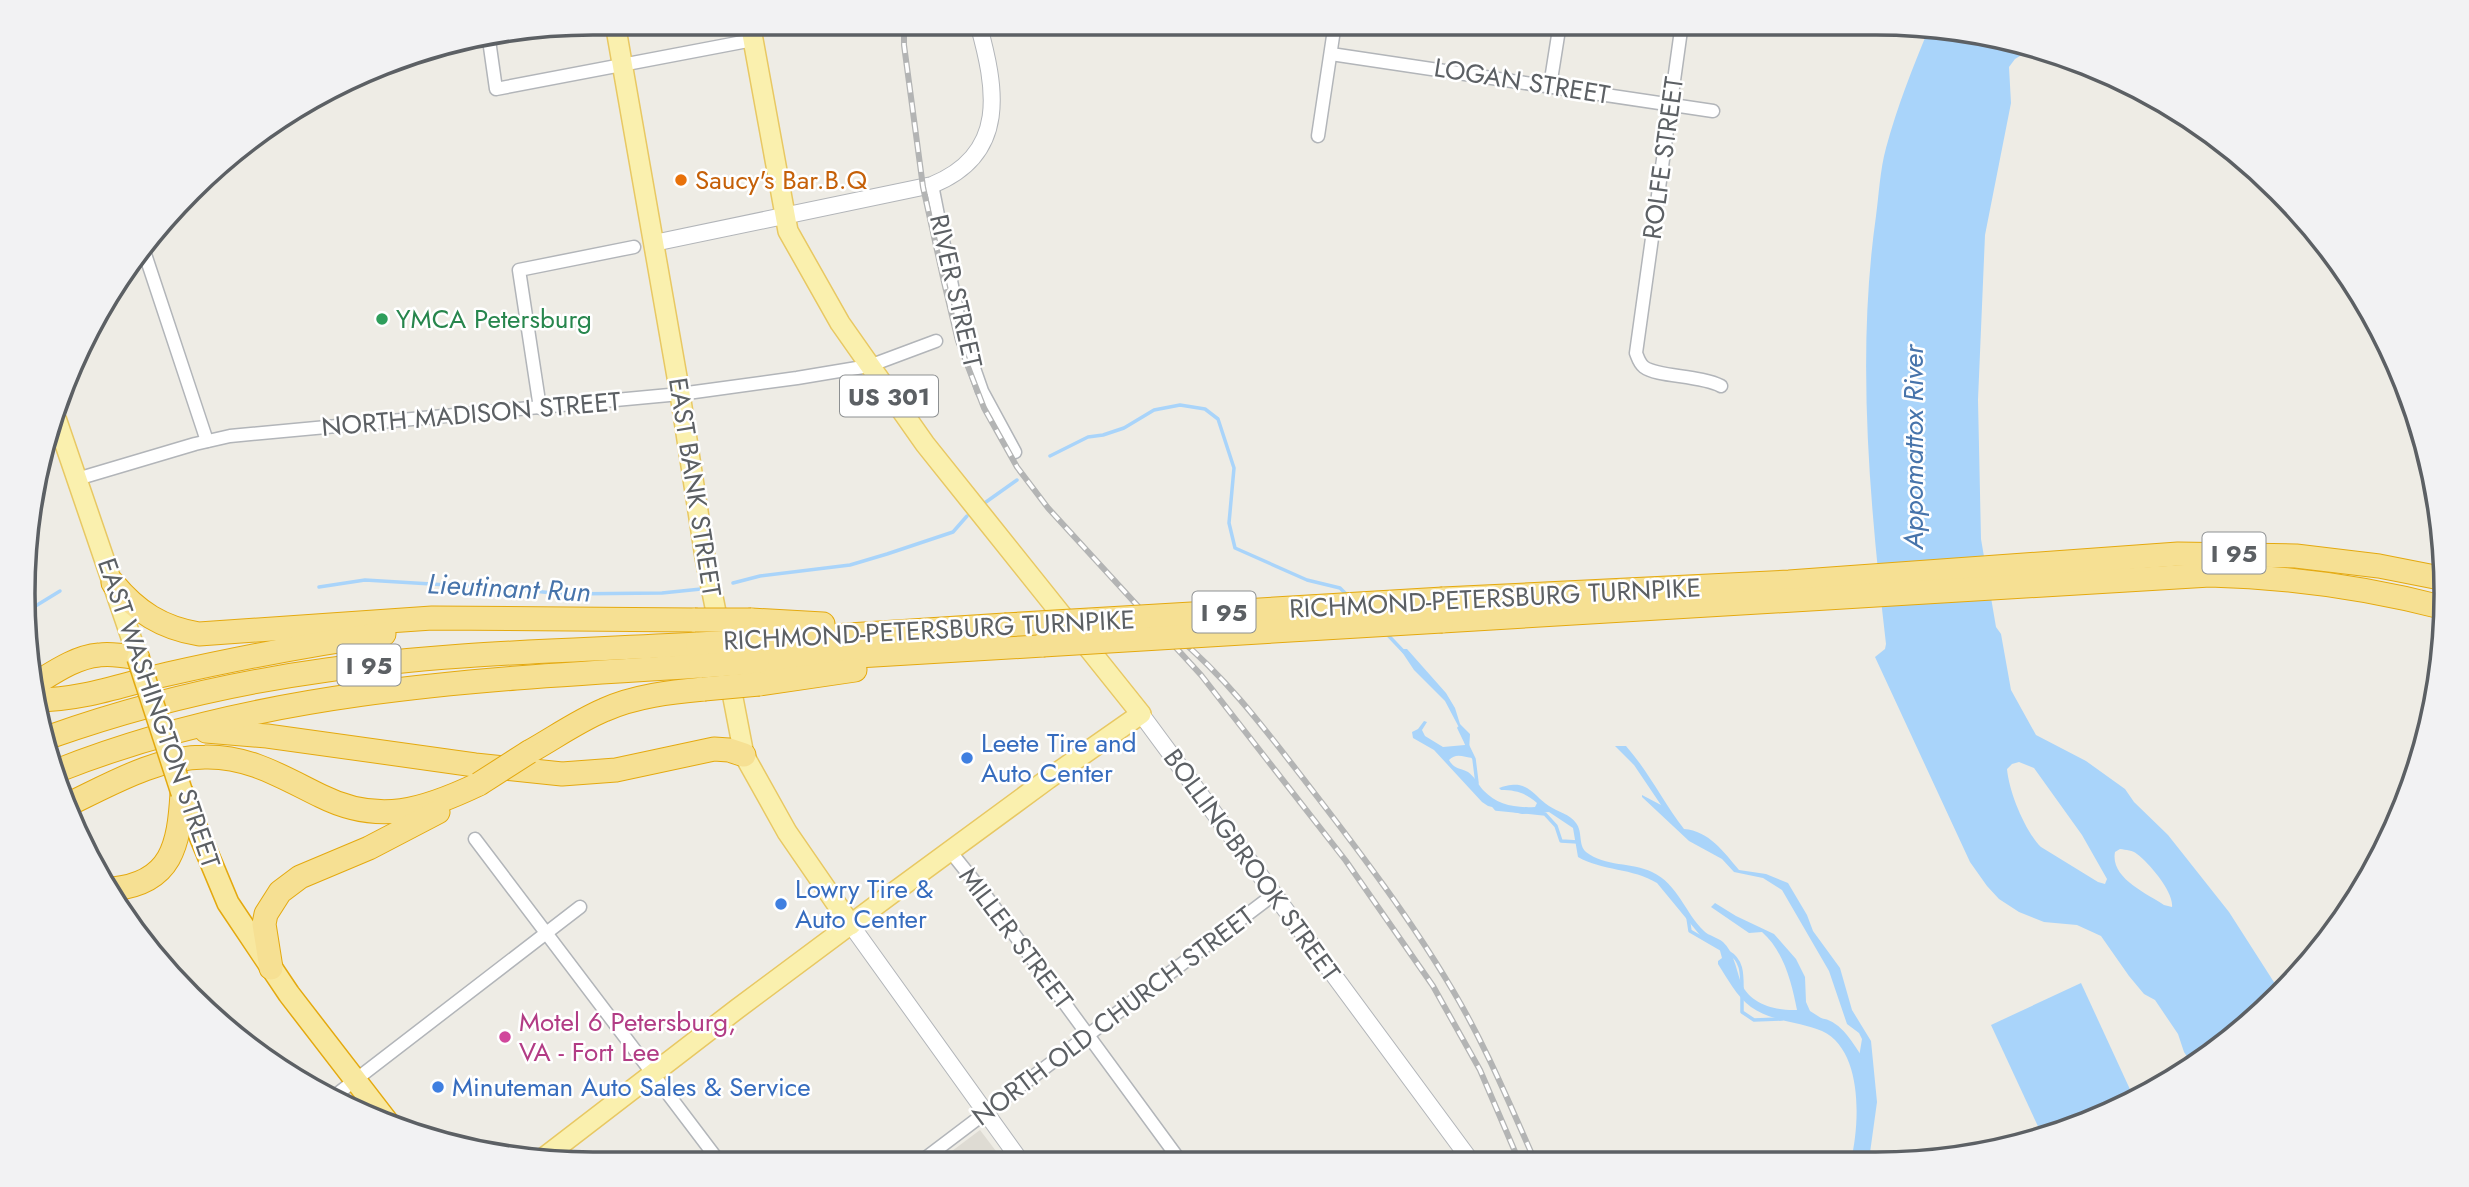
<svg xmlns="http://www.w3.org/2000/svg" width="2469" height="1187" font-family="Jost,sans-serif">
	<rect width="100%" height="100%" fill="#eeece5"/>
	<polygon fill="#dedbd3" points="980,1130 1005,1163 936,1163"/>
	<g fill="#a9d4fa" fill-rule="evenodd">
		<path d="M1929 28 1987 34 2033 48 2015 59 2009 67 2011 103 1985 235 1978 400 1981 539 1996 627 2001 634 2011 690 2036 735 2086 761 2125 789 2134 802 2168 835 2229 912 2279 990 2223 1046 2192 1064 2184 1052 2178 1034 2155 1000 2144 994 2129 976 2101 936 2077 925 2044 922 2019 912 1999 899 1987 886 1970 862 1875 657 1885 649 1886 644C1870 505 1856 356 1876 216 1879 194 1880 170 1886 148 1897 107 1913 67 1929 28ZM2019 762 2034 768 2082 835 2107 879 2105 884 2098 882 2041 847C2025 831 2009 792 2007 769L2012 764ZM2120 849C2126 850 2133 850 2137 854 2149 863 2174 892 2172 907L2164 905C2146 893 2110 878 2115 852Z"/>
		<path d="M1400 649H1407L1446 693 1455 708 1460 724 1470 734 1469 751 1473 758C1464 758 1457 752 1449 760 1454 769 1460 768 1468 772 1474 776 1478 784 1483 790 1497 805 1515 808 1535 807L1537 803C1526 793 1516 790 1501 790L1499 788C1504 786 1513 784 1519 785 1531 787 1539 800 1549 806 1558 812 1570 814 1576 823 1583 832 1578 845 1586 852 1605 867 1632 862 1652 872 1678 884 1685 913 1704 931 1709 936 1717 937 1723 942 1733 951 1736 968 1740 980 1748 1004 1775 1011 1797 1010 1792 984 1784 951 1762 932L1749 933 1711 907 1715 903 1736 916 1774 934 1796 959 1805 977 1806 1002 1810 1011 1840 1030 1859 1057 1862 1039 1859 1033 1847 1024 1829 971 1782 890 1763 878 1734 872 1722 859 1689 841 1642 797V795L1661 805 1634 765 1615 746H1626C1649 772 1663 802 1684 829 1709 831 1724 852 1739 870L1766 874 1788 883 1807 915 1813 931 1840 968 1852 1010 1871 1041 1877 1102 1869 1160H1851C1860 1123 1863 1050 1822 1031 1799 1021 1772 1022 1751 1007 1737 997 1727 978 1718 964V961L1722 958 1719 947 1704 940 1657 883C1633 868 1602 871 1578 857L1573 828 1549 812 1522 814 1488 806 1482 802 1434 750 1413 738 1412 732 1418 729 1424 721 1427 722 1422 730 1425 736 1443 747 1465 745 1464 737 1445 701 1414 670Z"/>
		<polygon points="2081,983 2134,1098 2094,1121 2042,1135 1991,1025"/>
	</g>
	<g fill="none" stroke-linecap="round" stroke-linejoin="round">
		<g stroke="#a9d4fa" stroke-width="3.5">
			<polyline points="1050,456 1088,437 1103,435 1124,428 1154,410 1180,405 1205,409 1218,419 1234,468 1229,523 1235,548 1307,580 1340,588 1347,595"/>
			<polyline points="986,502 1017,480"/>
			<polyline points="733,583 760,576 850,565 887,554 953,532 967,516"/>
			<polyline points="319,587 365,580 515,589 562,594 662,593 701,589"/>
			<polyline points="29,610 60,591"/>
			<polyline points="1385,632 1404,652"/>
			<polyline points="1459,728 1474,759 1477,783"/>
			<polyline points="1491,803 1496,809 1545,814 1556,826 1561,841 1578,842"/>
			<polyline points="1688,918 1690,931 1721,949"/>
			<path d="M1728 952C1742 960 1742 973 1742 988"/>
			<polyline points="1742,995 1742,1012 1754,1020 1782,1019"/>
			<path d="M1821 1020C1839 1022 1851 1043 1860 1057"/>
		</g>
		<defs>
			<g id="minor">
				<path d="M1682 23 1636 353C1638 358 1639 363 1644 367 1657 377 1700 375 1721 386"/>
				<polyline points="489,40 496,89 753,40"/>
				<polyline points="1331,54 1713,111"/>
				<polyline points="1550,86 1560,23"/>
				<polyline points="1318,136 1335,23"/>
				<polyline points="932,185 961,331 982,391 1015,452"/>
				<polyline points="143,248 207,441"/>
				<polyline points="540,408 519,270 634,247"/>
				<polyline points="77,479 195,444 230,436 680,394 797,378 869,366 936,341"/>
				<polyline points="475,839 721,1164"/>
				<polyline points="950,851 986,896 1181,1162"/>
				<polyline points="332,1098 580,907"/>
				<polyline points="919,1163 1273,895"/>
			</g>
			<g id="tertiary">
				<path d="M654 243 932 185C1009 154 996 88 978 23"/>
				<polyline points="1141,714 1471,1161"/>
				<polyline points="851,925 1022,1163"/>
			</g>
			<g id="primary">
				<polyline points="615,23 680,394 705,557 720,632"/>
				<polyline points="57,421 138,658"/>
				<polyline points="728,672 744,755 787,832 851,925"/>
				<polyline points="542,1159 737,1009 890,895 1048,779 1141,714 925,444 840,323 788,231 750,23"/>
			</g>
			<polyline id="trunk" points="182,793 228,903 289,994 390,1125"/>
			<g id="motorway">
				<path d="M113 583C137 612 162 628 199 634L432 618 695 620"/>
				<polyline points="1443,599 1789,582 2178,554 2296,556 2379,566 2445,579"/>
				<polyline points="751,620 823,624"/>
				<path d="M1442 621 2210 575C2290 577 2368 588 2445 608"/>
				<polyline points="753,641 1005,625"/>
				<polyline points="757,662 1043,645"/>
				<polyline points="759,684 855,670"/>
				<path d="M33 685C53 673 75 657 99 655 112 653 126 656 138 658"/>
				<path d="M37 700C83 700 124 684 168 674 240 658 311 644 384 634"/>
				<polyline points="206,731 267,736 475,765 562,774 616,770 714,749 729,750 744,755"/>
				<path d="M49 737C139 705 232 683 327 670 448 652 576 651 698 644"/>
				<path d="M529 752C554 738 578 721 604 710 635 696 671 692 704 689"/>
				<path d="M59 770C263 689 485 679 701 666"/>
				<path d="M69 804C111 784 157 757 205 757 249 756 282 777 321 796 379 825 424 810 479 784"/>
				<path d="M113 889C172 883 179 845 182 793"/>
				<polyline points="271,968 264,924 266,914 280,892 300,877 369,848 438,812"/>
			</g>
		</defs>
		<use href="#minor" stroke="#b2b5b9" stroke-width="15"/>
		<use href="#tertiary" stroke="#b2b5b9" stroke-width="18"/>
		<use href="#primary" stroke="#e8c863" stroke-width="22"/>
		<use href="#trunk" stroke="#e4a90f" stroke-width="24"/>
		<use href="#motorway" stroke="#e4a90f" stroke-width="25"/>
		<use href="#minor" stroke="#fff" stroke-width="12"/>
		<use href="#tertiary" stroke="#fff" stroke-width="16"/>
		<use href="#primary" stroke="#faf0ae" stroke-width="19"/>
		<use href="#trunk" stroke="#f8e8a0" stroke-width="21"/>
		<use href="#motorway" stroke="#f6e093" stroke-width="23"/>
		<defs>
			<g id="rail">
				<polyline points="904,23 904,45 923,187 944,282 958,341 984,408 1017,467 1048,508 1201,675 1346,861 1433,986 1480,1070 1519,1161"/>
				<path d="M1176 636C1229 680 1267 732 1309 786 1359 851 1410 918 1452 989 1485 1044 1509 1103 1535 1161"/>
			</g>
		</defs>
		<use href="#rail" stroke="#b3b4b4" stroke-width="6"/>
		<use href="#rail" stroke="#fff" stroke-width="3.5" stroke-dasharray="10" stroke-linecap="butt"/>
		<defs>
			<polyline id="trunk-bridge" points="138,658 182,793"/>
			<g id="motorway-bridge">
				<polyline points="695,620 751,620"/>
				<polyline points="1005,625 1443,599"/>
				<polyline points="698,644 753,641"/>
				<polyline points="1043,645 1442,621"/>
				<polyline points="701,666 757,662"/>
				<polyline points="704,689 759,684"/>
				<polyline points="479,784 529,752"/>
			</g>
		</defs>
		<use href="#trunk-bridge" stroke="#e4a90f" stroke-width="24" stroke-linecap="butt"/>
		<use href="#motorway-bridge" stroke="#e4a90f" stroke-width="25" stroke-linecap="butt"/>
		<use href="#trunk-bridge" stroke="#f8e8a0" stroke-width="21"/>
		<use href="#motorway-bridge" stroke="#f6e093" stroke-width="23"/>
	</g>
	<circle fill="#e8710a" stroke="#fff" stroke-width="2.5" cx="681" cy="180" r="7"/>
	<circle fill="#2e9e5b" stroke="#fff" stroke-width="2.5" cx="382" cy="319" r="7"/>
	<g fill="#3f7fe0" stroke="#fff" stroke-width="2.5">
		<circle cx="967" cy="758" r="7"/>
		<circle cx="781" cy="904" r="7"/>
		<circle cx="438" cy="1087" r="7"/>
	</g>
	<circle fill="#d1479c" stroke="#fff" stroke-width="2.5" cx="505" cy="1037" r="7"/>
	<g text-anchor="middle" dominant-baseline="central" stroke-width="5" stroke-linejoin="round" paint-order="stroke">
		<g fill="#fff" stroke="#8d9092" stroke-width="2">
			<rect x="840" y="375.5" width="98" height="41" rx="5"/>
			<rect x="2202.5" y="532.5" width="63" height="41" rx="5"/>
			<rect x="1192.5" y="591.5" width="63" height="41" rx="5"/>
			<rect x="337.5" y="644.5" width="63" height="41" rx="5"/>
		</g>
		<g font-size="24" font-weight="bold" fill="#5c6064">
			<text x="889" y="396">US 301</text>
			<text x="2234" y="553">I 95</text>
			<text x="1224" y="612">I 95</text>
			<text x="369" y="665">I 95</text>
		</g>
		<g font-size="26" fill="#5c6064" stroke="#fff">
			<text transform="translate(1522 81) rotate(9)">LOGAN STREET</text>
			<text transform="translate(1663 158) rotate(-82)">ROLFE STREET</text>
			<text transform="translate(956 291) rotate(77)">RIVER STREET</text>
			<text transform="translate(471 414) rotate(-5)">NORTH MADISON STREET</text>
			<text transform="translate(695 487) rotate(81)">EAST BANK STREET</text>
			<text transform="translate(1495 598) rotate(-3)">RICHMOND-PETERSBURG TURNPIKE</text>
			<text transform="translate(929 630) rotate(-3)">RICHMOND-PETERSBURG TURNPIKE</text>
			<text transform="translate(159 713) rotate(71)">EAST WASHINGTON STREET</text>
			<text transform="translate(1252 865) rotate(54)">BOLLINGBROOK STREET</text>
			<text transform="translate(1016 938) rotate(53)">MILLER STREET</text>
			<text transform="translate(1113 1016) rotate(-37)">NORTH OLD CHURCH STREET</text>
		</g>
		<g font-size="26" fill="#c56008" stroke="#fff" text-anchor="start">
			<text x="695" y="180">Saucy's Bar.B.Q</text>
		</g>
		<g font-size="26" fill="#27864d" stroke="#fff" text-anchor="start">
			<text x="396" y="319">YMCA Petersburg</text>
		</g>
		<g font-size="26" fill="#366cbe" stroke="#fff" text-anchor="start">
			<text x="981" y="743">Leete Tire and<tspan x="981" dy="30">Auto Center</tspan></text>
			<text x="795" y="889">Lowry Tire &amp;<tspan x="795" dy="30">Auto Center</tspan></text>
			<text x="452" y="1087">Minuteman Auto Sales &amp; Service</text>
		</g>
		<g font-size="26" fill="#b23c85" stroke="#fff" text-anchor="start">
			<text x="519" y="1022">Motel 6 Petersburg,<tspan x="519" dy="30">VA - Fort Lee</tspan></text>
		</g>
		<g font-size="28" font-style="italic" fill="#4774ab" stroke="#fff">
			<text transform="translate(1913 447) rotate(-90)">Appomattox River</text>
			<text transform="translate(509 588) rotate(3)">Lieutinant Run</text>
		</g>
	</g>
	<path d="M0 0H2469V1187H0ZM593 35H1876A558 558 0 0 1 2434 593V594A558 558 0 0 1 1876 1152H593A558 558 0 0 1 35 594V593A558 558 0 0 1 593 35Z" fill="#f2f2f3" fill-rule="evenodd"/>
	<path fill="none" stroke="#5c6064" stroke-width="3.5" d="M593 35H1876A558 558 0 0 1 2434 593V594A558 558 0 0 1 1876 1152H593A558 558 0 0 1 35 594V593A558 558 0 0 1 593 35Z"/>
</svg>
